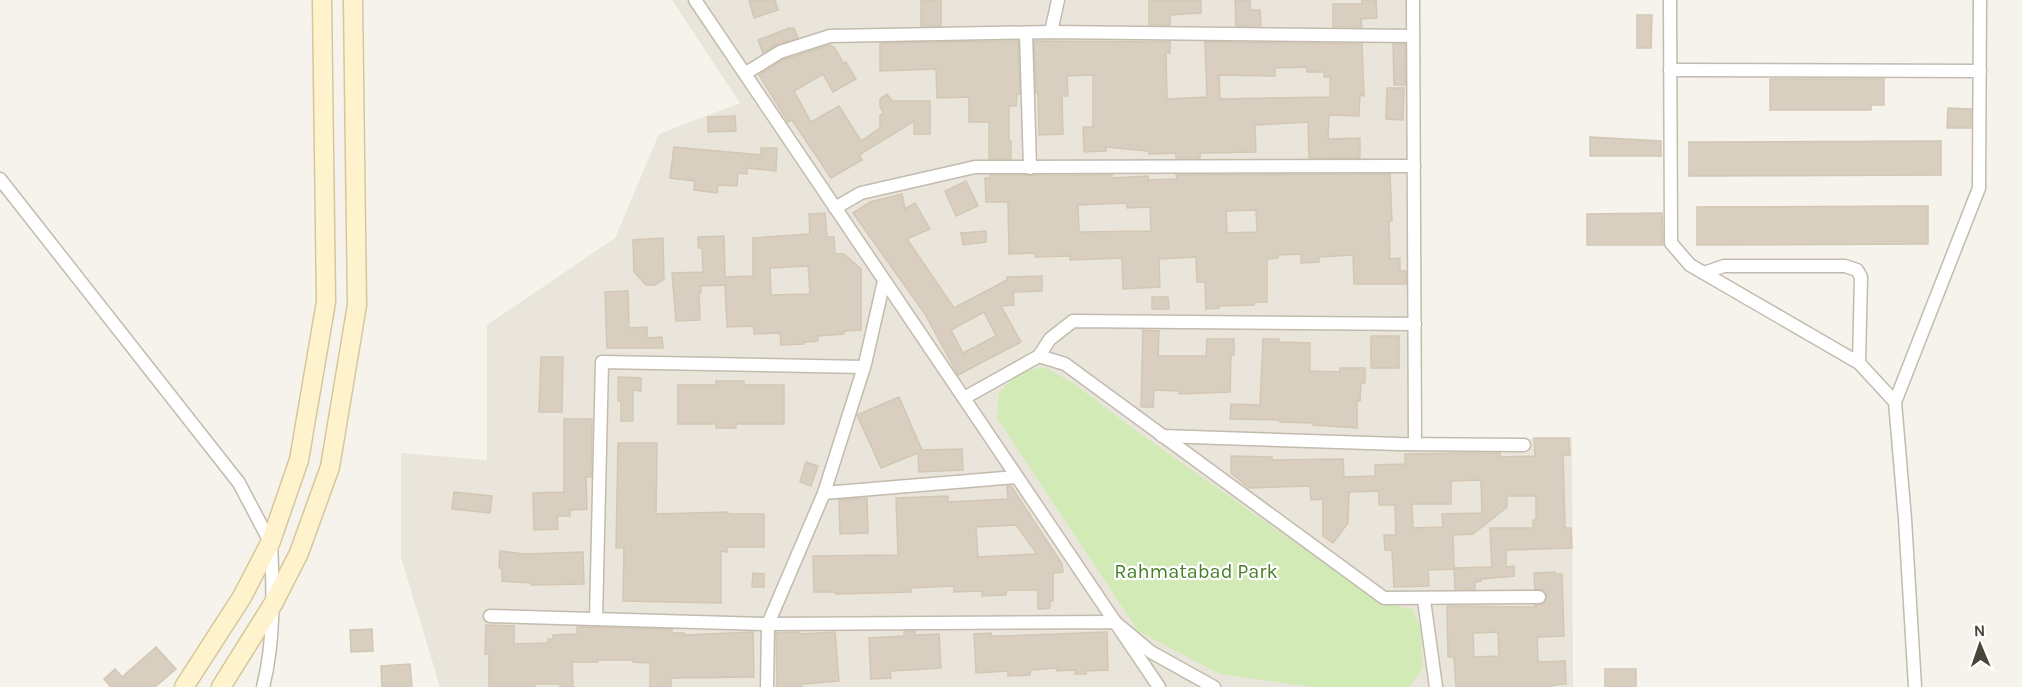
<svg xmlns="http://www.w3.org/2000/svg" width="2022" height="687" font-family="Karla,sans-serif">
	<rect width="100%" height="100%" fill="#f6f3ec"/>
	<polygon fill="#eae5da" points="672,0 1413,0 1415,444 1572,437 1573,687 440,687 401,557 401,453 487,460 487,325 615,238 659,134 740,103"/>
	<polygon fill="#d2eab5" points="1045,367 1076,385 1132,428 1381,603 1412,609 1420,626 1423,668 1409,687 1313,687 1220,674 1138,631 997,418 999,393 1019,372"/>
	<g fill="#d8cfc1" stroke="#d3c7b4" stroke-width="1.5" fill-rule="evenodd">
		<polygon points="749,0 775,0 778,10 754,18"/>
		<rect x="921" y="0" width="20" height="26"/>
		<polygon points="1149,0 1201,0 1201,13 1170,15 1170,25 1149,25"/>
		<polygon points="1235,0 1250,0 1250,10 1260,10 1261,26 1236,26"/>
		<polygon points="1362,0 1376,0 1377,18 1361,19 1362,27 1333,27 1333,4 1362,4"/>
		<polygon points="1637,15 1652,15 1651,48 1637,48"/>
		<polygon points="789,28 794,28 798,38 777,44 763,53 758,40"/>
		<polygon points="1018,41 1020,94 1017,94 1016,106 1009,106 1009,141 1011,141 1011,159 989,159 989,122 969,122 969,97 937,98 936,69 880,71 880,43"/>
		<path d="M1034 41 1170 42V53H1166L1167 99 1207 97 1205 42 1362 44 1364 96 1360 95 1359 116 1329 115 1328 139 1360 138V158H1309L1308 122 1255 125 1256 152 1200 153V158H1176V153L1149 154V151L1106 147V151L1084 152 1083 127H1093V75L1067 76 1068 96H1062L1063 134 1039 135 1038 93H1036ZM1307 67V72H1324V77H1330V97L1220 99 1219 75 1275 76V68Z"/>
		<polygon points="1393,44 1405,44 1405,85 1394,85"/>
		<polygon points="829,45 834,47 844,64 846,62 856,79 833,92 823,74 794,91 811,122 839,106 861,141 880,128 880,115 884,113 880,107 880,99 887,94 892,101 930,101 930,134 914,134 914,121 859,155 862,160 831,178 792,120 788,122 759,75 783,60"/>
		<polygon points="1770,79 1884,79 1884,105 1871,105 1871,110 1770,110"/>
		<polygon points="1387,88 1404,88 1403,120 1386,119"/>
		<polygon points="1948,108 1971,109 1971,128 1947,128"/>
		<polygon points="735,116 736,131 708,132 708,117"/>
		<polygon points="1590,137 1661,141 1661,156 1590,156"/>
		<polygon points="1941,141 1941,175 1689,176 1689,142"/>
		<polygon points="674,147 761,155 761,148 777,148 776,171 747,168 747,174 738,173 737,186 718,185 717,193 694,190 695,181 670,178"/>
		<path d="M1390 174 1392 221H1389L1390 259 1400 258V271H1406V284H1354L1353 255 1319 257V262L1301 263V254L1278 255V258L1267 259V302H1254V305L1218 306 1219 308 1206 309 1205 282H1197L1196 257 1159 259 1160 287 1123 289 1122 258 1070 260V256L1035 257V253L1009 254 1008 202H986L985 178H990V175H1112V178L1148 176V180L1177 179 1176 175ZM1127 203V208L1150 207 1151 231 1079 232 1078 205ZM1256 210 1257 232 1227 233 1226 211Z"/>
		<polygon points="966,181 978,206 956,216 945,191"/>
		<path d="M902 194 905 209 915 203 930 229 907 239 954 308 1007 280V277L1042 276V291L1013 292 1014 305 1001 306 1021 342 958 375 925 314 853 213 870 202ZM984 312 996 336 963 353 951 330Z"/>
		<polygon points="1928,206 1928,244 1697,245 1697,207"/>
		<path d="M825 213 827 237H834L835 254H844L861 269V330L844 331V334L818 336V341L804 342V344L781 345 780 333 754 334V326L727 327 725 285 701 286V293H699L700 320 676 321 672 273 703 272 702 248H698V237L724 236 725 277 753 276V238L810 234 809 214ZM808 266 810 294 771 295 770 268Z"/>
		<polygon points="1662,213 1663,245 1587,245 1587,214"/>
		<polygon points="986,231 986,242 963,245 961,233"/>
		<polygon points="663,238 664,279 655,285 646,285 634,272 633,240"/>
		<polygon points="628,291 629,328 647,327 647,338 662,337 663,348 607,348 605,292"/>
		<polygon points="1152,297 1168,297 1169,309 1152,309"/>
		<polygon points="1143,330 1159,331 1158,356 1206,356 1207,339 1234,339 1234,355 1231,355 1230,392 1179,394 1179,391 1154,390 1153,407 1141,407"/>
		<rect x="1371" y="336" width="28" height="32"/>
		<polygon points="1263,339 1279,339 1279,342 1310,343 1310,371 1340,372 1340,368 1365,368 1365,383 1361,383 1360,401 1357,401 1357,428 1313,425 1313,423 1280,422 1280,420 1230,419 1231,404 1260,405"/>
		<polygon points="541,357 563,357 562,412 539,412"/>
		<polygon points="618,377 641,378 641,391 633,390 633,421 621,421 621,401 618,401"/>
		<polygon points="716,381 744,381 744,385 784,385 784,424 736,424 736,428 716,428 716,424 678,424 678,385 716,385"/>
		<polygon points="899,397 922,450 962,449 963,470 919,472 918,453 881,468 857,415"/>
		<polygon points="564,419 592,419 591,477 586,477 587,509 570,510 570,516 557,516 558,529 534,530 533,493 564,492"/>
		<path d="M1534 438H1569L1570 455H1563L1565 528H1571L1572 548 1506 550V567L1514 566V576L1481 579V581L1475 582V589H1455L1454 568 1492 567 1490 528H1533V520H1536V496H1507V507L1473 534 1453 535 1454 569 1428 570 1429 586 1394 587 1392 550H1385L1384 535H1396L1395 505H1379V491L1349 492 1348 523 1333 543 1323 536V499L1311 500 1310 486 1249 488 1231 473V456L1272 457V460L1343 459 1344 477 1375 476V465L1405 464V454L1470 453H1500V457L1535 456ZM1481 480 1482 513 1442 514 1443 527 1413 528 1412 504H1451V481Z"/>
		<polygon points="618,443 657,443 656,514 728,512 728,514 764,514 764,547 727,547 727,552 721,551 721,603 623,601 624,548 616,548"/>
		<polygon points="806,462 818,466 811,486 800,482"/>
		<path d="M1007 486H1011L1062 564 1063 572 1053 573V601H1050V608L1038 609V590H1006V595L982 596V591L954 592V586L911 588V592L836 594 835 592H814L813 556 898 555 896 498 948 496V502L1008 499ZM1016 525 1037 554 978 557 976 527Z"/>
		<polygon points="454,492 492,496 490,513 452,509"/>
		<polygon points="867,498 868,533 840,534 839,500"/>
		<polygon points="500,551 525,554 583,552 584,584 531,585 531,583 502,581 502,568 499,568"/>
		<path d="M1555 572V574H1562L1564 636 1537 637 1538 662 1565 661 1566 684 1552 685V687H1456L1454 657H1448L1447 606 1536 607 1535 605 1544 604 1547 596 1544 590 1535 589 1534 573ZM1498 632 1499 656 1474 657 1473 633Z"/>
		<polygon points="753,573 764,574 764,587 752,587"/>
		<polygon points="486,625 514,626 514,644 548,643 548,639 553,639 553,635 577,634 577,627 672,629 672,633 684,633 684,635 753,632 754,677 671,678 671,687 650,687 650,663 633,662 633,660 598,660 598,662 572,662 573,687 560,687 560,684 535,684 535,687 489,687 489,654 485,654"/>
		<polygon points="372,629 373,651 351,652 350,630"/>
		<polygon points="904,631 915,631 915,635 939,634 941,668 890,671 891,678 871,679 869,638 904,636"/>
		<polygon points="799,632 800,634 835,632 839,681 802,684 802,687 777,687 776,633"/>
		<polygon points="1107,632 1108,670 1086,671 1086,674 1075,674 1075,670 1057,671 1057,668 1030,670 1030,675 1008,676 1008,671 976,673 974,634 991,633 991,636 1003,636"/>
		<polygon points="156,647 176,669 155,687 111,687 104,679 115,669 122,677"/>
		<polygon points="410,664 412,687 382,687 381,666"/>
		<rect x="1605" y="669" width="31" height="18"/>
	</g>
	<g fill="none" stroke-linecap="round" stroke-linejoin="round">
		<defs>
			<g id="minor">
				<polyline points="695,0 1159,687"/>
				<polyline points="1413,0 1415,444"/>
				<polyline points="1670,0 1671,243 1690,265 1859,363 1895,402"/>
				<polyline points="1051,32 1058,0"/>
				<polyline points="1026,33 1030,168"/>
				<polyline points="1670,70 1980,71"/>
				<polyline points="746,73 780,52 830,36 1051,32 1413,36"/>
				<path d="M0 179 239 483 269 540 271 541C273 589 275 640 263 687"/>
				<polyline points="835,208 861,193 975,167 1414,166"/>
				<polyline points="1704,273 1724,266 1845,266 1857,270 1861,277 1859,363"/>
				<polyline points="1039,356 1050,339 1073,321 1415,324"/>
				<polyline points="964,398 1039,356 1065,364 1384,598 1539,597"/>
				<polyline points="1162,436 1399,444 1524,445"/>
				<polyline points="824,493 1016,477"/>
				<polyline points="1424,600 1436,687"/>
				<polyline points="490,616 768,624 1115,622 1151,652 1214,687"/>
				<polyline points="596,619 602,362 864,367"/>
				<polyline points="767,687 768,624 824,493 865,364 884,281"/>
				<polyline points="1915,687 1905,519 1895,402 1979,188 1980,0"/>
			</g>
			<g id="secondary">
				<polyline points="184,687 242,597 271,541 299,460 326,302 322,0"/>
				<polyline points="221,687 273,604 299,553 330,467 357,305 353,0"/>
			</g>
		</defs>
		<use href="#minor" stroke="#c2bbae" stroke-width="15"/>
		<use href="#secondary" stroke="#d6c79b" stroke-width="21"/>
		<use href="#minor" stroke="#fff" stroke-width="12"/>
		<use href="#secondary" stroke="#fff3cd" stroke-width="18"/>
	</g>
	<g text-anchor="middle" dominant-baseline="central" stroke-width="4.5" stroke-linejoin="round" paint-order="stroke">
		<g font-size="20" fill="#4a7f2a" stroke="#fff">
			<text x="1196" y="571">Rahmatabad Park</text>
		</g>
	</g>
	<g transform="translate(1980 645) rotate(358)" stroke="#ffffff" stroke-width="4.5" paint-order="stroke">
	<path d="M0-4.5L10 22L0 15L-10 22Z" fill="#4b4439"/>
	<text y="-9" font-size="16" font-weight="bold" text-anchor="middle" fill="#4b4439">N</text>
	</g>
</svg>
